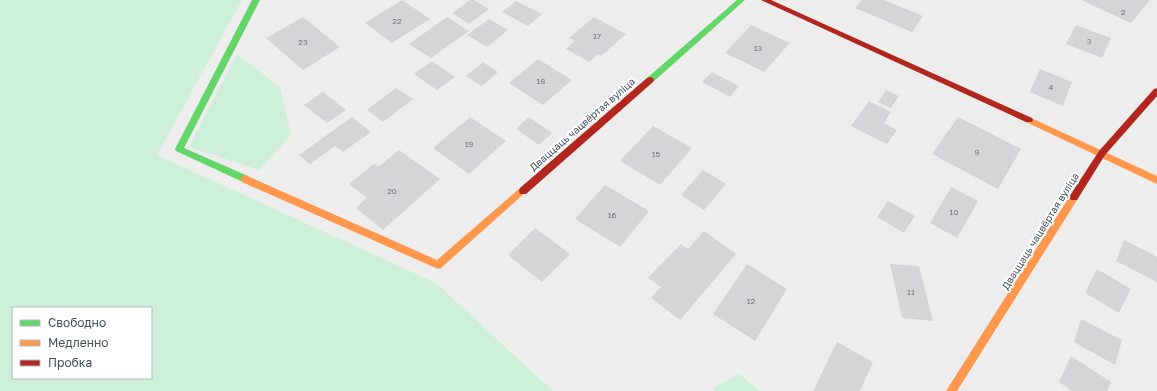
<svg xmlns="http://www.w3.org/2000/svg" width="1157" height="391" font-family="'Golos Text',sans-serif">
	<rect width="100%" height="100%" fill="#eeeded"/>
	<g fill="#cef0db" fill-rule="evenodd">
		<path d="M0 0H242L157 155 436 283 553 391H0ZM13 308H151V378H13Z"/>
		<polygon points="237,54 280,87 291,135 259,170 189,147"/>
		<polygon points="739,374 760,391 715,391 715,387"/>
	</g>
	<g fill="#d5d5d7">
		<polygon points="402,0 430,19 392,43 365,23"/>
		<polygon points="470,0 474,0 489,9 469,24 452,13"/>
		<polygon points="862,0 884,0 923,16 912,32 855,8"/>
		<polygon points="1081,0 1150,0 1131,23"/>
		<polygon points="516,1 542,14 528,26 502,12"/>
		<polygon points="303,17 340,47 303,70 266,38"/>
		<polygon points="447,17 469,31 431,58 409,44"/>
		<polygon points="594,17 626,34 601,56 598,54 589,62 566,49 575,41 569,38"/>
		<polygon points="489,19 508,30 487,47 467,35"/>
		<polygon points="751,25 790,43 764,72 725,53"/>
		<polygon points="1076,25 1111,38 1102,58 1066,44"/>
		<polygon points="538,59 572,80 543,105 509,83"/>
		<polygon points="432,61 455,77 437,90 414,74"/>
		<polygon points="483,62 498,72 482,86 466,76"/>
		<polygon points="1040,69 1072,82 1063,106 1030,92"/>
		<polygon points="712,72 739,86 730,97 702,82"/>
		<polygon points="396,88 413,99 383,122 367,110"/>
		<polygon points="886,90 899,96 891,108 878,102"/>
		<polygon points="323,92 346,110 327,123 304,105"/>
		<polygon points="869,101 891,112 884,123 897,130 887,144 851,126"/>
		<polygon points="352,117 371,132 343,152 335,146 310,164 299,155"/>
		<polygon points="470,117 506,141 469,174 433,148"/>
		<polygon points="529,117 552,133 539,145 516,129"/>
		<polygon points="958,117 1021,149 998,189 932,154"/>
		<polygon points="653,126 692,148 660,185 620,161"/>
		<polygon points="399,150 440,179 383,230 356,208 367,198 349,184 374,164 378,167"/>
		<polygon points="703,170 726,184 704,210 681,195"/>
		<polygon points="605,185 649,211 620,247 575,219"/>
		<polygon points="951,187 978,201 957,238 930,223"/>
		<polygon points="888,201 915,216 904,233 877,217"/>
		<polygon points="535,228 570,254 542,282 508,255"/>
		<polygon points="704,231 736,254 680,320 651,298 661,287 648,278 681,244 688,249"/>
		<polygon points="1124,240 1157,257 1157,282 1116,261"/>
		<polygon points="747,264 787,289 755,341 713,314"/>
		<polygon points="890,264 919,266 933,321 902,318"/>
		<polygon points="1097,269 1131,289 1119,313 1085,293"/>
		<polygon points="1081,319 1122,340 1115,365 1074,342"/>
		<polygon points="837,342 873,362 860,391 813,391"/>
		<polygon points="1071,356 1111,382 1107,391 1072,391 1059,382"/>
	</g>
	<g fill="none" stroke-linecap="round" stroke-linejoin="round">
		<g fill="#63d668" fill-rule="evenodd">
			<polygon points="252,0 260,0 184,148 248,176 249,179 248,182 245,183 176,151 175,149"/>
			<polygon points="737,0 745,0 653,82 647,82 646,80 647,78"/>
		</g>
		<g fill="#ff974d" fill-rule="evenodd">
			<polygon points="1029,117 1157,176 1157,184 1026,122 1025,120 1026,118"/>
			<polygon points="245,175 437,260 520,188 526,188 527,191 441,268 438,269 242,182 241,179 242,176"/>
			<polygon points="1074,193 1077,194 1079,197 1077,200 957,391 946,391 1071,194"/>
		</g>
		<g fill="#b3261e" fill-rule="evenodd">
			<polygon points="761,0 771,0 1032,118 1033,120 1032,122 1026,122"/>
			<polygon points="650,77 653,78 654,80 653,82 526,194 520,194 519,191 520,188 647,78"/>
			<polygon points="1157,88 1157,96 1105,155 1077,200 1071,200 1069,197 1071,194 1099,151 1154,89"/>
		</g>
	</g>
	<g text-anchor="middle" dominant-baseline="central" stroke-width="4" stroke-linejoin="round" paint-order="stroke">
		<g font-size="8" fill="#69737b">
			<text x="1123" y="12">2</text>
			<text x="397" y="21">22</text>
			<text x="597" y="36">17</text>
			<text x="1089" y="41">3</text>
			<text x="303" y="42">23</text>
			<text x="758" y="48">13</text>
			<text x="541" y="81">18</text>
			<text x="1051" y="87">4</text>
			<text x="469" y="144">19</text>
			<text x="977" y="152">9</text>
			<text x="656" y="154">15</text>
			<text x="392" y="191">20</text>
			<text x="954" y="212">10</text>
			<text x="612" y="215">16</text>
			<text x="911" y="292">11</text>
			<text x="751" y="301">12</text>
		</g>
		<g font-size="10" fill="#43505b" stroke="#fff">
			<text transform="translate(582 124) rotate(-41)">Дваццаць чацвёртая вуліца</text>
			<text transform="translate(1040 231) rotate(-58)">Дваццаць чацвёртая вуліца</text>
		</g>
	</g>
	<rect x="12" y="307" width="140" height="72" fill="#ffffff" stroke="#b4b9bd"/>
	<rect x="20" y="320" width="20" height="6" fill="#63d668" stroke="#b4b9bd"/>
	<text x="48" y="327" font-size="12" fill="#43505b">Свободно</text>
	<rect x="20" y="340" width="20" height="6" fill="#ff974d" stroke="#b4b9bd"/>
	<text x="48" y="347" font-size="12" fill="#43505b">Медленно</text>
	<rect x="20" y="360" width="20" height="6" fill="#b3261e" stroke="#b4b9bd"/>
	<text x="48" y="367" font-size="12" fill="#43505b">Пробка</text>
</svg>
